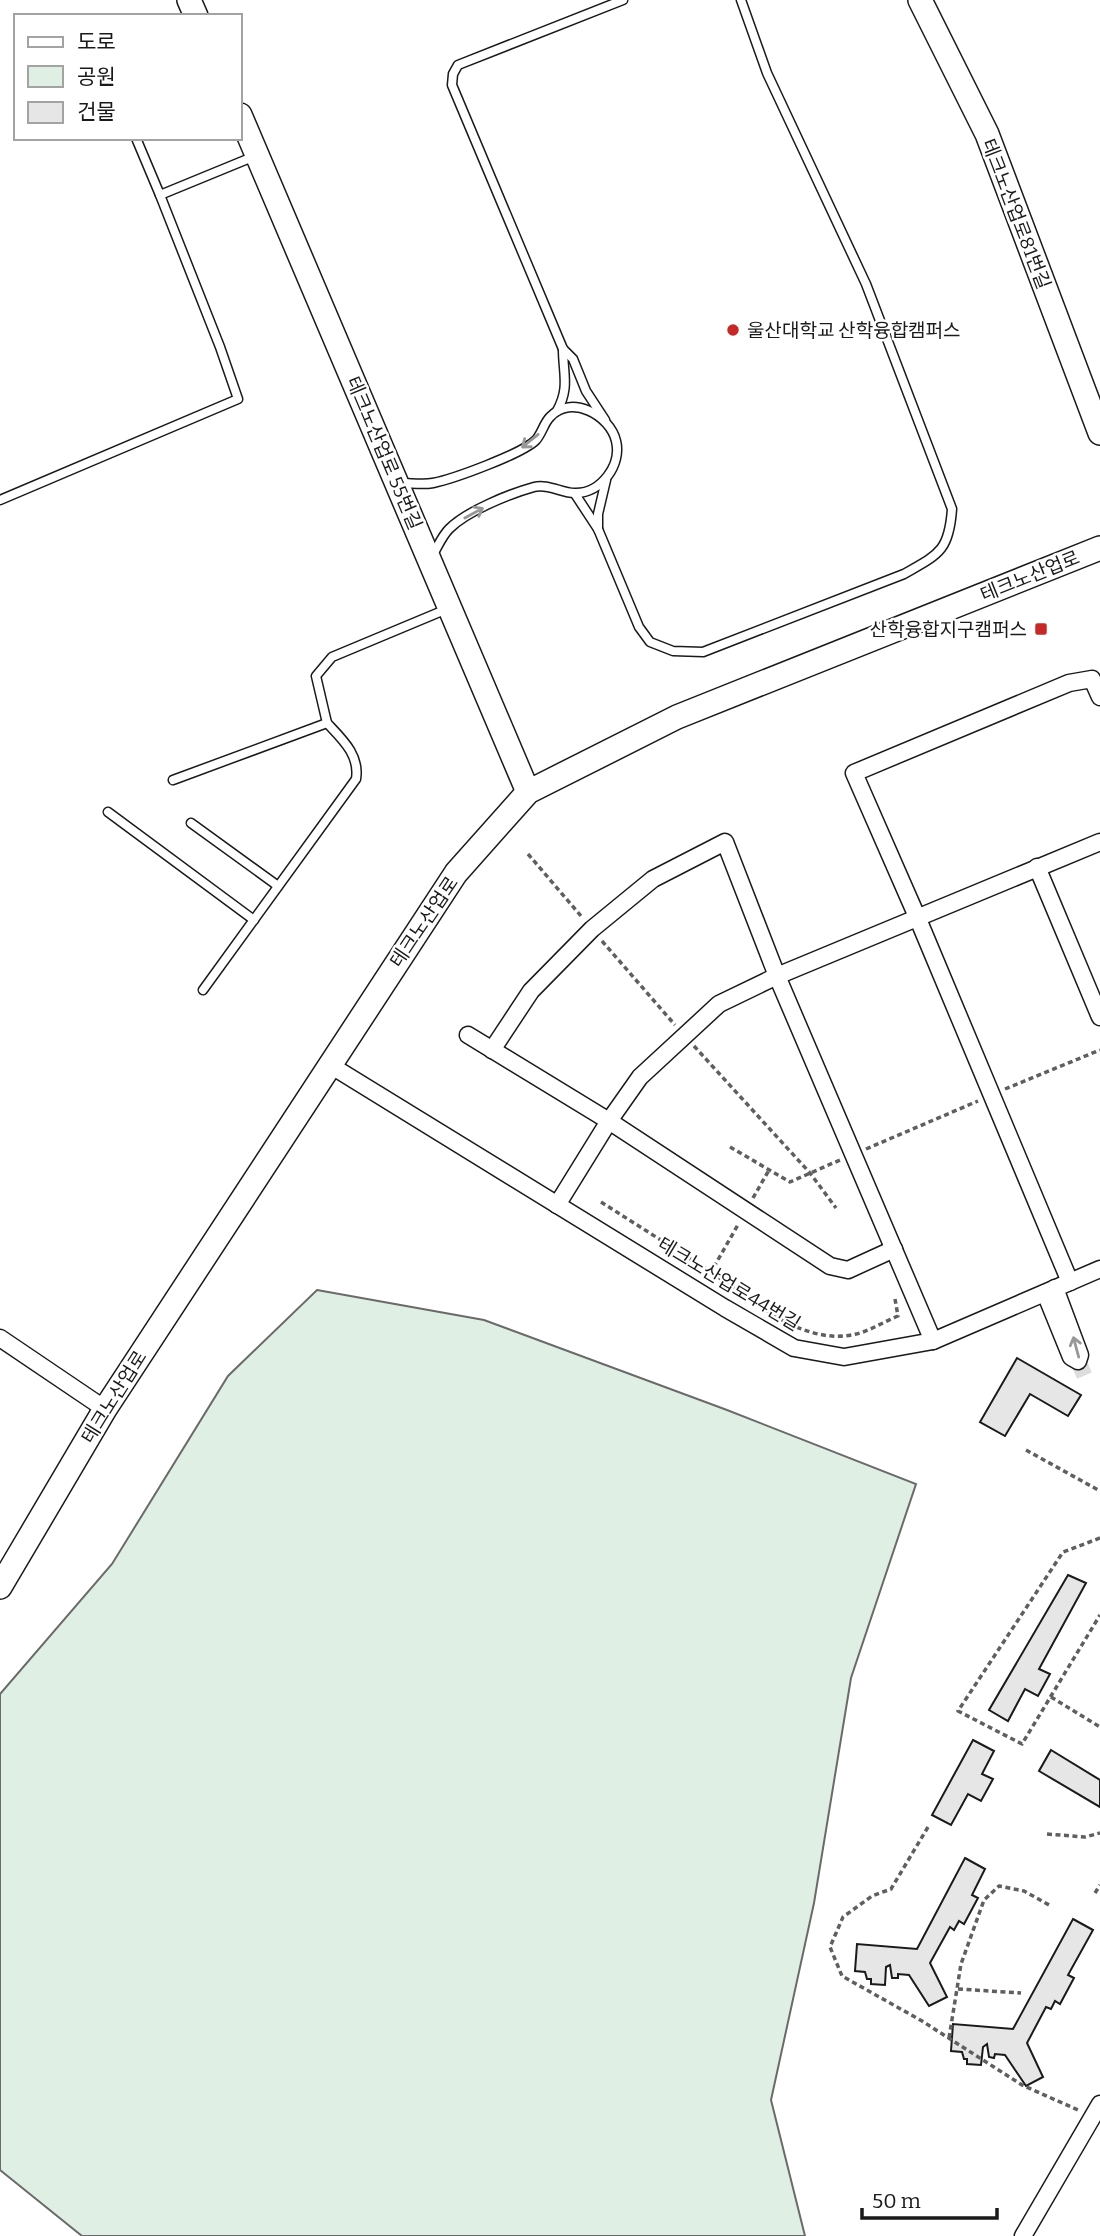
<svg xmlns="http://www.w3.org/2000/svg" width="1100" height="2236" font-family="Bitter,'Noto Sans KR',serif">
	<rect width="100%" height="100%" fill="#fff"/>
	<polygon fill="#e0efe3" stroke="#6a6a6a" stroke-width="2" points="317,1290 484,1320 727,1410 916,1484 851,1678 814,1903 771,2100 805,2236 82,2236 0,2170 0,1694 112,1564 228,1376"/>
	<g fill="#e6e6e6" stroke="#1a1a1a" stroke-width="2">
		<polygon points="1017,1358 1081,1395 1068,1416 1030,1394 1005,1436 980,1422"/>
		<polygon points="1068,1575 1086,1583 1039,1669 1050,1674 1038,1696 1025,1689 1008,1721 989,1710"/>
		<polygon points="973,1740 994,1751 982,1774 993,1779 981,1801 968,1794 951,1825 932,1815"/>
		<polygon points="1051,1750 1100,1780 1100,1807 1039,1771"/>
		<polygon points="965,1858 985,1869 972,1895 978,1898 964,1924 959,1921 954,1930 950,1927 930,1963 947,1997 929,2006 909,1975 898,1974 898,1978 892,1978 890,1965 886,1967 885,1985 871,1984 871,1979 867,1979 865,1972 855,1971 857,1944 917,1949"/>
		<polygon points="1073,1919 1093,1930 1068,1975 1074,1978 1060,2004 1055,2001 1051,2009 1046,2007 1027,2043 1043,2077 1026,2086 1005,2055 995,2054 994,2058 989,2057 987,2044 983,2047 981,2065 967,2064 967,2059 964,2059 962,2052 951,2051 953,2024 1013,2029"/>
	</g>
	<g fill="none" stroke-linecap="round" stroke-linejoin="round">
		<polyline stroke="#ddd" stroke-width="16" stroke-dasharray="16 8" stroke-linecap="butt" points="1078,1361 1085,1377"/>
		<defs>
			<g id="lane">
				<polyline points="136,138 160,195 255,156"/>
				<path d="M557 411C570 387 563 374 563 349"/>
				<polyline points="605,420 586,391 573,359 563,349 452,85 453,74 458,65 623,0"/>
				<path d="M401 483C411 483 423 485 433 483 453 479 522 454 536 440 542 433 544 423 550 417 571 394 610 415 616 441 622 465 601 493 576 493 563 494 548 483 534 487 509 494 467 511 449 529 442 536 437 548 432 556"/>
				<path d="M575 494 598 529 639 627 650 642 673 651 703 652 904 574C939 554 949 551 952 509L866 284 767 73 741 0"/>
				<polyline points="0,500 238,399 220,347 160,195"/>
				<polyline points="598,529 598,514 606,480"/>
				<polyline points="173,780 327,723 316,676 332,657 447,609"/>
				<polyline points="108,812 254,920"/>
				<polyline points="191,823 278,886"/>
				<path d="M203 990 356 779C360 755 342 739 327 723"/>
			</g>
			<g id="street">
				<polyline points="1037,867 1100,1017"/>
				<polyline points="468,1035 609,1121 830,1266 848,1270 894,1249"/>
				<polyline points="492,1050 531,991 592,929 653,879 725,842 777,976 933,1341"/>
				<polyline points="330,1065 725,1308 794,1348 844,1357 933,1341 1100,1269"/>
				<polyline points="557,1205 609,1121 640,1077 719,1004 777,976 1100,842"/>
				<polyline points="1070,1282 918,919 854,773 1069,683 1092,679 1100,697"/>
				<polyline points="1045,1293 1071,1357 1078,1361 1080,1355 1055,1288"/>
				<polyline points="0,1338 105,1409"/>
				<polyline points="1023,2236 1100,2104"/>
			</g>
			<g id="secondary">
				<polyline points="189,0 196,16"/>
				<polyline points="920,0 987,134 1100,433"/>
				<polyline points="240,115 528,792"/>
				<polyline points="0,1587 105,1409 456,873 528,792 677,717 1100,548"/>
			</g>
		</defs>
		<use href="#lane" stroke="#1a1a1a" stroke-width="11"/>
		<use href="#street" stroke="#1a1a1a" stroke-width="19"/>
		<use href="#secondary" stroke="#1a1a1a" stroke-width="26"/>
		<g stroke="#5f5f5f" stroke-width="3.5" stroke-dasharray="5 3.5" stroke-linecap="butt">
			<polyline points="528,854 581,916"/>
			<polyline points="602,941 675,1025"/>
			<polyline points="694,1046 810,1173 836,1208"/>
			<polyline points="1005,1089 1100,1050"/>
			<polyline points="730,1147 790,1182 840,1160"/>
			<polyline points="866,1149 978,1101"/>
			<polyline points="753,1198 769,1170"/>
			<polyline points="601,1202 711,1272 739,1223"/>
			<path d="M711 1272C754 1301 807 1351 863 1332 874 1328 886 1321 898 1316L895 1299"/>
			<polyline points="1026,1450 1100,1491"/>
			<polyline points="1100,1538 1063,1552 958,1711 1022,1744 1100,1615"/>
			<polyline points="1051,1697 1100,1727"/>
			<polyline points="928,1827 891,1889 872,1896 843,1917 830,1947 842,1976 922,2021 1022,2085 1078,2110"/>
			<polyline points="1047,1834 1085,1837 1100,1833"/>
			<polyline points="1095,1893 1100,1885"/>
			<polyline points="958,1989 1021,1993"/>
			<polyline points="949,2038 961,1964 984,1900 999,1886 1024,1891 1051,1906"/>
		</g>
		<use href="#lane" stroke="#fff" stroke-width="8"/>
		<use href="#street" stroke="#fff" stroke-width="16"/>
		<use href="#secondary" stroke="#fff" stroke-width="23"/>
	</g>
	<defs><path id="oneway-shaft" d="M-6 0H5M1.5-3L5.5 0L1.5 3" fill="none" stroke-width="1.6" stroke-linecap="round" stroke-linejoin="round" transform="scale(1.75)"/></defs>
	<g stroke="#989898">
		<use href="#oneway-shaft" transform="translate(530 441) rotate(141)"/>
		<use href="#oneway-shaft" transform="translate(474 513) rotate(-29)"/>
		<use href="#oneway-shaft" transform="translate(1076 1347) rotate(-105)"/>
	</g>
	<g fill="#c62828" stroke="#fff" stroke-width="2.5">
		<circle cx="733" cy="330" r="7"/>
		<rect x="1034" y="622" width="14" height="14" rx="3.5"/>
	</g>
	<g text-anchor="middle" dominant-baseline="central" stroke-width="5" stroke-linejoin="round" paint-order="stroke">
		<g font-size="19" fill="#1a1a1a" stroke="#fff">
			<text transform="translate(1016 214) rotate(69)">테크노산업로81번길</text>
			<text transform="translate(384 453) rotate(67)">테크노산업로 55번길</text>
			<text transform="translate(1030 576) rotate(-22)">테크노산업로</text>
			<text transform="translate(424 922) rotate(-56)">테크노산업로</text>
			<text transform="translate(729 1284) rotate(31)">테크노산업로44번길</text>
			<text transform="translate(114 1397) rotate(-58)">테크노산업로</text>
		</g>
		<g font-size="19" fill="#1a1a1a" stroke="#fff" text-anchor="start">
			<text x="747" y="330">울산대학교 산학융합캠퍼스</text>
			<text x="1027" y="629" text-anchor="end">산학융합지구캠퍼스</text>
		</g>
	</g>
	<rect x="14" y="14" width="228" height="126" fill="#ffffff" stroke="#a3a3a3" stroke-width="2"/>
	<rect x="28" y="37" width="35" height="10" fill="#ffffff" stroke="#a3a3a3" stroke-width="2"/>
	<text x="77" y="49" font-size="21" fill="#1a1a1a">도로</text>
	<rect x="28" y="66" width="35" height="21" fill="#e0efe3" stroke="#a3a3a3" stroke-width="2"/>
	<text x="77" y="84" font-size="21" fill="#1a1a1a">공원</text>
	<rect x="28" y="102" width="35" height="21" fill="#e6e6e6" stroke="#a3a3a3" stroke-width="2"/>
	<text x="77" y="119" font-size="21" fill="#1a1a1a">건물</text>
	<path d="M862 2208v10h135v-10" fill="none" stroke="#1a1a1a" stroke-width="3.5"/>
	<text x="872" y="2208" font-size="21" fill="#1a1a1a" stroke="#ffffff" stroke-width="5" paint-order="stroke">50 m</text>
</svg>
